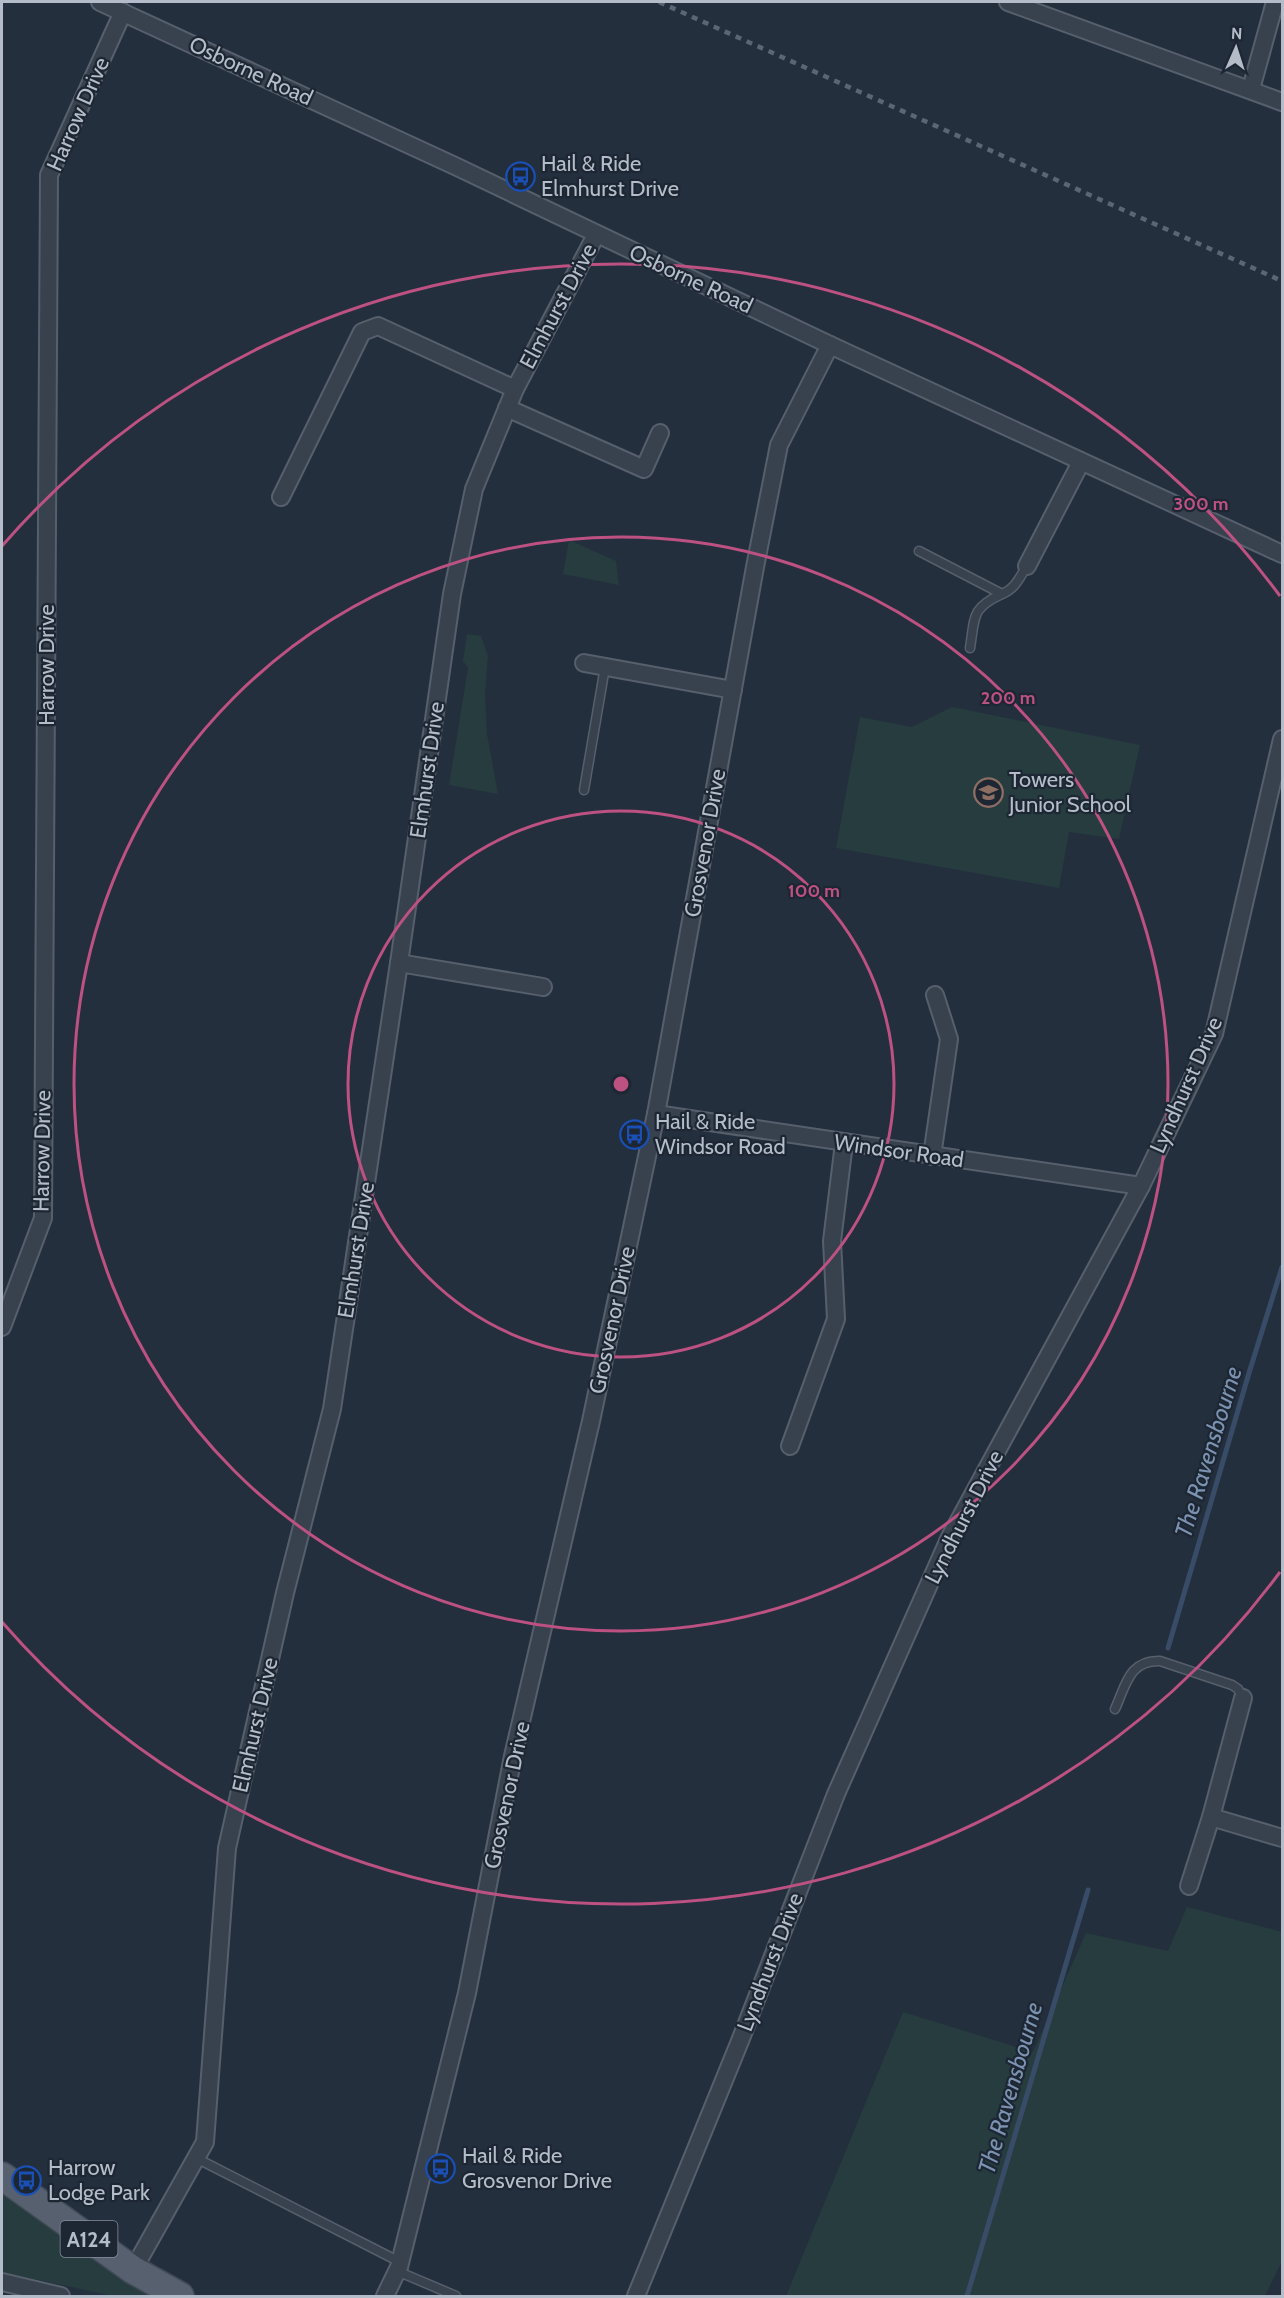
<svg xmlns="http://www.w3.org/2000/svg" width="1284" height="2298" font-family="Cabin,sans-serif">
	<rect width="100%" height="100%" fill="#242f3e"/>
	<g fill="#263c3f">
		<polygon points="569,540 616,561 619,585 563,574"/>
		<polygon points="467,634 481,636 488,656 485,694 487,734 498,794 449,785 468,668 463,661"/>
		<polygon points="952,707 1140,745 1119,839 1069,832 1059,888 836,848 860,717 912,727"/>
		<polygon points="1187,1907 1282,1932 1282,2261 1265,2296 786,2296 903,2012 1033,2052 1086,1933 1168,1951"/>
		<polygon points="2,2188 163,2296 113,2296 2,2272"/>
	</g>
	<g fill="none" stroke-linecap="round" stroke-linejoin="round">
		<g stroke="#394c67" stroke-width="5">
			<polyline points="1168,1648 1249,1373 1282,1267"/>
			<polyline points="967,2296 1088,1890"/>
		</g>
		<defs>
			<g id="service">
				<path d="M919 551 1002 594C1016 588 1019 578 1027 566"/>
				<path d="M970 648C975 617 971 608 1002 594"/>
				<polyline points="584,790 605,667"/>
				<path d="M1115 1709C1126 1685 1129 1660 1160 1661L1232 1685 1238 1689 1243 1698"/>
				<polyline points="196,2158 400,2262"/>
				<polyline points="397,2271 456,2296"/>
			</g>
			<g id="minor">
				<polyline points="100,2 455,166 830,345 1282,554"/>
				<polyline points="1008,2 1282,102"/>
				<polyline points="1251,89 1275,2"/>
				<polyline points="507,408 644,469 660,433"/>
				<polyline points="281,497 362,332 378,326 515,389"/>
				<polyline points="1027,566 1081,462"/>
				<polyline points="584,663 733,690"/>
				<polyline points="399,963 543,987"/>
				<polyline points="656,1114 1141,1186"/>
				<polyline points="932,1156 949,1039 935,995"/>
				<polyline points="2,1327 43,1218 49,175 123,12"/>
				<polyline points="790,1446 836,1319 832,1241 844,1143"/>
				<polyline points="1243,1698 1211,1817 1282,1838"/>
				<polyline points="1189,1886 1211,1817"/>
				<polyline points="133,2270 205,2142 227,1848 285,1593 332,1409 399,963 452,594 474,489 515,389 596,235"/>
				<polyline points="2,2282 61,2296"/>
				<polyline points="385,2296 399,2267 467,1993 513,1756 591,1421 656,1114 755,567 779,445 830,345"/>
				<polyline points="636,2296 740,2041 836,1794 950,1537 1141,1186 1214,1034 1282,739"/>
			</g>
			<polyline id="primary" points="2,2176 133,2270 180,2296"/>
		</defs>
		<use href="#service" stroke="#565f6c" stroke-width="11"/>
		<use href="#minor" stroke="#565f6c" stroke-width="20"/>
		<use href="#primary" stroke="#414a57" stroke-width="30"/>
		<use href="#service" stroke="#38414e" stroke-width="8"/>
		<use href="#minor" stroke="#38414e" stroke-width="16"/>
		<use href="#primary" stroke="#56606e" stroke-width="27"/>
		<polyline stroke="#5a6575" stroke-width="4.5" stroke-dasharray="6 6" stroke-linecap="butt" points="659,2 1282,281"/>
	</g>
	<g fill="none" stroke="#bd5182" stroke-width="3">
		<circle cx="621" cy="1084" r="273"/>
		<circle cx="621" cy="1084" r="547"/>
		<path d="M1280 1572A820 820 0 0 1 2 1622M2 546A820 820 0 0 1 1280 596"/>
	</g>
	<defs>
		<symbol id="bus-ring" viewBox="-11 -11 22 22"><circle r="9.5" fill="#1d2633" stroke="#1a4fb4" stroke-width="1.5"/><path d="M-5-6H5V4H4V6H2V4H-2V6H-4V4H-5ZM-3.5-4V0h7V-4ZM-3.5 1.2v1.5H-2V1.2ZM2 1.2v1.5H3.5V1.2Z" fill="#1a4fb4"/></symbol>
		<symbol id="school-ring" viewBox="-11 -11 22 22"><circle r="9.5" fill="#1d2633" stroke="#8d6e63" stroke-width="1.5"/><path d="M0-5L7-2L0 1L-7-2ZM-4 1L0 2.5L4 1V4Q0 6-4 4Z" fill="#8d6e63"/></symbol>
	</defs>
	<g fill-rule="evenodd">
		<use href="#bus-ring" x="504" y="160" width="33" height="33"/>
		<use href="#school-ring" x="972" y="776" width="33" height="33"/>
		<use href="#bus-ring" x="618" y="1118" width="33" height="33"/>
		<use href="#bus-ring" x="424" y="2152" width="33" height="33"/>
		<use href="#bus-ring" x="10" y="2164" width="33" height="33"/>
	</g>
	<g text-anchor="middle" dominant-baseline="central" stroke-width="4.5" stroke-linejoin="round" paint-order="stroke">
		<rect fill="#1d2633" stroke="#878f9c" stroke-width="1.5" x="60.5" y="2221" width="57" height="36" rx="4.5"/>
		<g font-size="21" font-weight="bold" fill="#b4bcc9">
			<text x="89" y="2239">A124</text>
		</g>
		<g font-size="22" fill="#b4bcc9" stroke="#1d2633">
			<text transform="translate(251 71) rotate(25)">Osborne Road</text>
			<text transform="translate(78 114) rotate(-66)">Harrow Drive</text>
			<text transform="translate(691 279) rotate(25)">Osborne Road</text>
			<text transform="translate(558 306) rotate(-62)">Elmhurst Drive</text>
			<text transform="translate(46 665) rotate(-90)">Harrow Drive</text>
			<text transform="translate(427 770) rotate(-82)">Elmhurst Drive</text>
			<text transform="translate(705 843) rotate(-80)">Grosvenor Drive</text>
			<text transform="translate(1186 1085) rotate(-66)">Lyndhurst Drive</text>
			<text transform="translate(42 1151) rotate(-89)">Harrow Drive</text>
			<text transform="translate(899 1151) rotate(8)">Windsor Road</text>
			<text transform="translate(356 1250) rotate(-81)">Elmhurst Drive</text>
			<text transform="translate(612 1320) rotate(-78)">Grosvenor Drive</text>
			<text transform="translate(964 1517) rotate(-63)">Lyndhurst Drive</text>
			<text transform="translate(255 1725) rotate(-77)">Elmhurst Drive</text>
			<text transform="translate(507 1795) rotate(-78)">Grosvenor Drive</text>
			<text transform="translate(770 1962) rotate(-69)">Lyndhurst Drive</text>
		</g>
		<g font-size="22" fill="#b4bcc9" stroke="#1d2633" text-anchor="start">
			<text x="541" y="163">Hail &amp; Ride<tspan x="541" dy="25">Elmhurst Drive</tspan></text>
			<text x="1009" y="779">Towers<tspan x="1009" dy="25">Junior School</tspan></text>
			<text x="655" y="1121">Hail &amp; Ride<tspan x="655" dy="25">Windsor Road</tspan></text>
			<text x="462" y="2155">Hail &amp; Ride<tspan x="462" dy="25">Grosvenor Drive</tspan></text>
			<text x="48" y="2167">Harrow<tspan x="48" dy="25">Lodge Park</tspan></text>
		</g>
		<g font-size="24" font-style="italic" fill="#7c92b1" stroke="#1d2633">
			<text transform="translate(1208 1452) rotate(-73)">The Ravensbourne</text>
			<text transform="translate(1010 2088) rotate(-74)">The Ravensbourne</text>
		</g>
	</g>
	<circle cx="621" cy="1084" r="9" fill="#bd5182" stroke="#1d2633" stroke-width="3"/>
	<g font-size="18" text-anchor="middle" font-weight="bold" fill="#bd5182" stroke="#1d2633" stroke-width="4.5" stroke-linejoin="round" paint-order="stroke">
		<text x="1201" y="510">300 m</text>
		<text x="1008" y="704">200 m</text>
		<text x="814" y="897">100 m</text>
	</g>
	<rect width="1284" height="2298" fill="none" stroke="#b4bcc9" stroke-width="6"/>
	<g transform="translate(1236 48) rotate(3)" stroke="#1d2633" stroke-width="4.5" paint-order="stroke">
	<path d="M0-4.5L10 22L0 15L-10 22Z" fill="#b4bcc9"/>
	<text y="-9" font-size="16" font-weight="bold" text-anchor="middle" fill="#b4bcc9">N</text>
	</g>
</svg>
